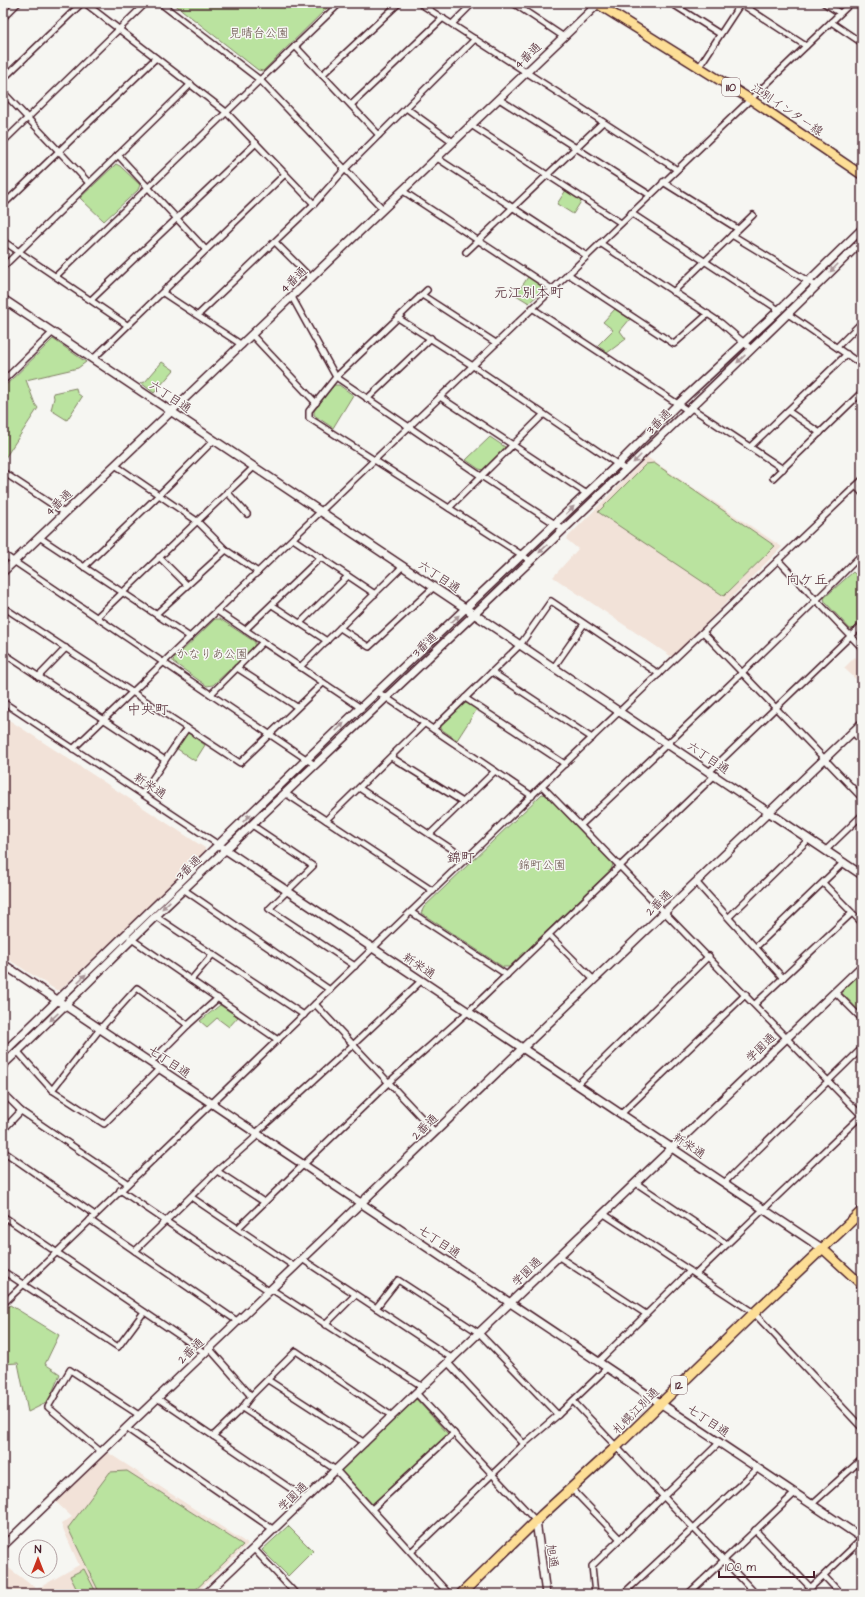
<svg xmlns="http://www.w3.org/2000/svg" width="865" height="1597" font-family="'Architects Daughter','Klee One',sans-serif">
	<rect width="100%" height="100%" fill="#f6f6f2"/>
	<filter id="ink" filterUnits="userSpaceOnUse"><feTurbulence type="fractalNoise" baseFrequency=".025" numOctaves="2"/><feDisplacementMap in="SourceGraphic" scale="8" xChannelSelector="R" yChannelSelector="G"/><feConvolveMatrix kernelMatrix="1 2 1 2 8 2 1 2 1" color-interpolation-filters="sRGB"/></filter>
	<g filter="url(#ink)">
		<g fill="#f2e2d8">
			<polygon points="647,457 782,547 672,657 553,577 578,549 566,539"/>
			<polygon points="855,657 862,664 862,685 844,668"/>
			<polygon points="3,716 205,848 205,853 60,990 56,990 3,956"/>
			<polygon points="107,1452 248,1544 195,1594 3,1594 3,1564 37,1589 79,1565 61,1524 72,1517 56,1502"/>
		</g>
		<g fill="#bae39f" stroke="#828165">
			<polygon points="173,3 332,3 263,71 258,70"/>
			<polygon points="116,164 120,166 140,185 138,190 104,221 80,198"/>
			<polygon points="566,190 582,200 573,214 557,204"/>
			<polygon points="528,277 542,286 542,291 529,303 516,295"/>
			<polygon points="615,309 630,319 620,331 626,339 607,353 598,345 613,330 603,322"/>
			<polygon points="53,339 86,362 78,368 26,380 35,404 38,408 3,461 3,388"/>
			<polygon points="162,362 174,370 154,393 141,383 145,382"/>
			<polygon points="334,385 339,385 353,395 333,428 314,415 314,411"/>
			<polygon points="76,388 77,393 82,397 67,420 51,410 54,398 53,393"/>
			<polygon points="490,437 505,447 504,450 484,470 479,469 466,460"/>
			<polygon points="654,463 775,546 724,596 598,512 646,464"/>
			<polygon points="853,572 862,581 862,619 853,629 850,629 825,602 824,598"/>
			<polygon points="215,619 220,619 255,642 255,646 213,685 207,686 173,662 173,660"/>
			<polygon points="464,703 468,703 477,709 457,740 441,729 441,726"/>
			<polygon points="188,733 205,745 195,761 176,748"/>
			<polygon points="542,794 547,795 613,864 611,870 509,967 503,967 421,913 424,907"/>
			<polygon points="862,972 862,1014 842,993 842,990"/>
			<polygon points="220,1005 238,1017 229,1027 217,1018 207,1027 200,1021"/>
			<polygon points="10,1305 59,1335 45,1364 60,1374 48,1402 28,1412 18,1363 3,1364 3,1312"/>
			<polygon points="416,1399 448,1434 373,1505 340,1470"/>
			<polygon points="127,1471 243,1545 191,1594 100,1594 68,1528 110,1472"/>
			<polygon points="288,1526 313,1551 288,1576 262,1550"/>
			<polygon points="84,1569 97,1594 79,1594 70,1576"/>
		</g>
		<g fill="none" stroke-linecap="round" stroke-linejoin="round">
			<defs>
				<g id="street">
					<polyline points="85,3 226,112 314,204"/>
					<polyline points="160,3 260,80 383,209"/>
					<polyline points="419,3 676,169"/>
					<polyline points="513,3 564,37"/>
					<polyline points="671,3 720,34"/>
					<polyline points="740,3 806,46"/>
					<polyline points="824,3 840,13"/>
					<polyline points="3,18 18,3"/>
					<polyline points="831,22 862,43"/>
					<polyline points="452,24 473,3"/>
					<polyline points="295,46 379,135"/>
					<polyline points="699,67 741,3"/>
					<polyline points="322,75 399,3"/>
					<polyline points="3,79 82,3"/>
					<polyline points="3,92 89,183"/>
					<polyline points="499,99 650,195"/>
					<polyline points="351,105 443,18"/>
					<polyline points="406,108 453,142"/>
					<polyline points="471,125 621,223"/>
					<polyline points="3,142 146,3"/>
					<polyline points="118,155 206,250"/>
					<polyline points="437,158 587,256"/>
					<polyline points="663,182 738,229"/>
					<polyline points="403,191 552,289"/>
					<polyline points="3,205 156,58"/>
					<polyline points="631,213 779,310"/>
					<polyline points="732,235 816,286"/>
					<polyline points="3,241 127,325"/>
					<polyline points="275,242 311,278"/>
					<polyline points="600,243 721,323 751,349"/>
					<polyline points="466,252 603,122"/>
					<polyline points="3,267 191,84"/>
					<polyline points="568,274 674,344 708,314"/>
					<polyline points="56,276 340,3"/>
					<polyline points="427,290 336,377 309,411 309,418 522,555 530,561"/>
					<polyline points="673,292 753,215"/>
					<polyline points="163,293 242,345"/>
					<polyline points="422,295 496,343"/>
					<polyline points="292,297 336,377 481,476 563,529"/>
					<polyline points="91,300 256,143"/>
					<polyline points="532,308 687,410"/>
					<polyline points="788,314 862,365"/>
					<polyline points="198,315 314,204 345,169 475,39"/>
					<polyline points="398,318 473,366 626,470"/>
					<polyline points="252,335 316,403"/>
					<polyline points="837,347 862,322"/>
					<polyline points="93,359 285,174"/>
					<polyline points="3,381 53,332"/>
					<polyline points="440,397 587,494"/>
					<polyline points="367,399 431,338"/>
					<polyline points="690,407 783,469"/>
					<polyline points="788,411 820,433"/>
					<polyline points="750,447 847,354"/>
					<polyline points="115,465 197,521 226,550 258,572"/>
					<polyline points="3,472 65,513"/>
					<polyline points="773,478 862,392"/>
					<polyline points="856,486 862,493"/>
					<polyline points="227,492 247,514"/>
					<polyline points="449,508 543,415"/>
					<polyline points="39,537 190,637"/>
					<polyline points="293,539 375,594"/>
					<polyline points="3,554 315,765"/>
					<polyline points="159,557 187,585"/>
					<polyline points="778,560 862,648"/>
					<polyline points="84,567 159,495 214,440"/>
					<polyline points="272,605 327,641"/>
					<polyline points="3,607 240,763 323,683"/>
					<polyline points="217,611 361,708"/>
					<polyline points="156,614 226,550"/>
					<polyline points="97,617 254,467"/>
					<polyline points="300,623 348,576"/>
					<polyline points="340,628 369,647 434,587"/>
					<polyline points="245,630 321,557"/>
					<polyline points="703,632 862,798"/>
					<polyline points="3,653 165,760"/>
					<polyline points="300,667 403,566"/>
					<polyline points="554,667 584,624"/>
					<polyline points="237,668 297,707"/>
					<polyline points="492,672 592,738"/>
					<polyline points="38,677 66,648"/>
					<polyline points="378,692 532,796"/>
					<polyline points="211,694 263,642"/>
					<polyline points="465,698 565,764"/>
					<polyline points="3,702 219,845"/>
					<polyline points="433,729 520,645 551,601 659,674"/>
					<polyline points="853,732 862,742"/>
					<polyline points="73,749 851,3"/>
					<polyline points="391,757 463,802"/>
					<polyline points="709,772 862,625"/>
					<polyline points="542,786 862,1116"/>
					<polyline points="359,788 467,859"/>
					<polyline points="285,793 433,891"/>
					<polyline points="142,794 187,728"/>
					<polyline points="326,820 425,723"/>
					<polyline points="252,825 313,866 269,909 355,966"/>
					<path d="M581 825C676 736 771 647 862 554"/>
					<polyline points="430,834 495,771"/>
					<polyline points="826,850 862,815"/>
					<polyline points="696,882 783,978"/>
					<polyline points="823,883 862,923"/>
					<polyline points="183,889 330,990"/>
					<polyline points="411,912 507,975"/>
					<polyline points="155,916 304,1015"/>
					<polyline points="729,917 809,839"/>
					<polyline points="549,935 594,980"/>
					<polyline points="130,938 278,1040"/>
					<polyline points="756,947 844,862"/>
					<polyline points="191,980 213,954"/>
					<polyline points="835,992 862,1019"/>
					<polyline points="315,1004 435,1132"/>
					<polyline points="755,1004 852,913"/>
					<polyline points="18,1052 52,1090 104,1124 159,1069"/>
					<polyline points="151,1062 188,1025 218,998"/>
					<polyline points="577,1085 709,956"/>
					<polyline points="52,1090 100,1029 137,988 188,1025"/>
					<polyline points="3,1093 21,1111 127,1183"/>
					<polyline points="621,1114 746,994"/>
					<polyline points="3,1130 21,1111"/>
					<polyline points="256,1133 354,1044 421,981"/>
					<polyline points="3,1151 95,1215"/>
					<polyline points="217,1171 264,1202"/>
					<polyline points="636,1183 727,1244"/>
					<polyline points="724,1183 862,1048"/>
					<polyline points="120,1190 269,1291"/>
					<polyline points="191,1197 295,1267"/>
					<polyline points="604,1214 754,1313 862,1428"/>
					<polyline points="3,1216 205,1353"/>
					<polyline points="90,1220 237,1321"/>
					<polyline points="238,1228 388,1083 468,1012 715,775"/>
					<polyline points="135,1251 217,1171 258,1135"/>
					<polyline points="559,1257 646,1314"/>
					<polyline points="302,1259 453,1359"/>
					<polyline points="3,1271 118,1347 144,1312"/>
					<polyline points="696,1274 862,1115"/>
					<polyline points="271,1289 423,1387"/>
					<path d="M3 1304C288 1027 575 754 862 480"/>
					<polyline points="376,1308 398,1280 479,1333 558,1415"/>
					<polyline points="325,1325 355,1295"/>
					<polyline points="209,1348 251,1396"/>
					<polyline points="598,1362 690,1271"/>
					<polyline points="448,1363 524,1444"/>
					<polyline points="268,1380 365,1443"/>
					<polyline points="416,1393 536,1521"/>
					<polyline points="157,1398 306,1499"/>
					<polyline points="573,1401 756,1594"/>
					<polyline points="242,1408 336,1470 449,1594"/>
					<polyline points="126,1428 274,1530"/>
					<polyline points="213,1436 242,1408 251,1396 296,1351 392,1416"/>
					<polyline points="101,1452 48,1407 70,1370 139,1415"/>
					<polyline points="571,1488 620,1539"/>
					<polyline points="812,1504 862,1459"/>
					<polyline points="372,1509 454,1433"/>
					<polyline points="755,1530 811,1588"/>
					<polyline points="254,1549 296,1594"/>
					<polyline points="411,1552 524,1444 558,1415 607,1368"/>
					<polyline points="824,1576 841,1594"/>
					<polyline points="595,1594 592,1566 720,1442"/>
					<polyline points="623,1594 757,1469"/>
					<polyline points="688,1594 795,1493"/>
					<polyline points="804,1594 862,1539"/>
				</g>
				<g id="secondary">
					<polyline points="3,299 474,614 862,875"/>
					<polyline points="3,572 599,3"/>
					<polyline points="223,848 823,1249"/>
					<polyline points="3,964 862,1538"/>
					<polyline points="3,1053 339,728 618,464 678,404 779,310 862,229"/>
					<path d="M3 1065C64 1008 122 947 183 890 410 674 639 461 862 241"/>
					<polyline points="536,1521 546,1594"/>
					<polyline points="3,1546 862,723"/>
					<polyline points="206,1594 862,966"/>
				</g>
				<g id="primary">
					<polyline points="596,3 750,99 862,175"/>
					<polyline points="823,1249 862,1285"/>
				</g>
				<polyline id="highway" points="461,1594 542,1515 616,1447 754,1313 862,1211"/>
			</defs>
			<use href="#street" stroke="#4a1f2b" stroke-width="8"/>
			<use href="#secondary" stroke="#4a1f2b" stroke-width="10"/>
			<use href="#primary" stroke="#4a1f2b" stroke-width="11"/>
			<use href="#highway" stroke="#4a1f2b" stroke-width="12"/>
			<use href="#street" stroke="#f6f6f2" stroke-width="5"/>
			<use href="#secondary" stroke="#f6f6f2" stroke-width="7"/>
			<use href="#primary" stroke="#fdde96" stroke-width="8"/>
			<use href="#highway" stroke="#fdde96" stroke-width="9"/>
		</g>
		<defs><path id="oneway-solid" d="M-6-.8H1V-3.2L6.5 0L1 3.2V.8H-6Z"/></defs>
		<g fill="#a99598">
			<use href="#oneway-solid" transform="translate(834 268) rotate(135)"/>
			<use href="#oneway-solid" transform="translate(741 359) rotate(137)"/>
			<use href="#oneway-solid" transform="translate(637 459) rotate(135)"/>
			<use href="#oneway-solid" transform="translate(570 510) rotate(-43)"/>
			<use href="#oneway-solid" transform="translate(543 549) rotate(137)"/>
			<use href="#oneway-solid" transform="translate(455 619) rotate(-43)"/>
			<use href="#oneway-solid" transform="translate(340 727) rotate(-44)"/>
			<use href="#oneway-solid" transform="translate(247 818) rotate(-44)"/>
			<use href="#oneway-solid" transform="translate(166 905) rotate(136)"/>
			<use href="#oneway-solid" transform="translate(82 978) rotate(-44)"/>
			<use href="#oneway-solid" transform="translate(54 1017) rotate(137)"/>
		</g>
	</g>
	<g text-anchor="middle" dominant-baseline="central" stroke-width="3" stroke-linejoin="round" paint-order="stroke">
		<g fill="#f6f6f2" stroke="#7e6067" stroke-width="1">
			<rect x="722" y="78" width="18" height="18" rx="3"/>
			<rect x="671" y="1376" width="16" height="18" rx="3"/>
		</g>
		<g font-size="11" font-weight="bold" fill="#4a1f2b">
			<text x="731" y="87">110</text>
			<text x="679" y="1385">12</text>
		</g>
		<g font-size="12" fill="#665048" stroke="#f6f6f2">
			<text x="259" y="33">見晴台公園</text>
			<text x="212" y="654">かなりあ公園</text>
			<text x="542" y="865">錦町公園</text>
		</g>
		<g font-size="12" fill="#4a1f2b" stroke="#f6f6f2">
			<text transform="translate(528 56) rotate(-44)">4番通</text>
			<text transform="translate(787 110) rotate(34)">江別インター線</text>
			<text transform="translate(294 280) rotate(-44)">4番通</text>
			<text transform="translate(170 397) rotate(34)">六丁目通</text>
			<text transform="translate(659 422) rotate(-45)">3番通</text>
			<text transform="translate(59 503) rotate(-43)">4番通</text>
			<text transform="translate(439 577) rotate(34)">六丁目通</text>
			<text transform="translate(425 645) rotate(-43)">3番通</text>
			<text transform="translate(708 758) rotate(34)">六丁目通</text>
			<text transform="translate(150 786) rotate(34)">新栄通</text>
			<text transform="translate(189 868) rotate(-43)">3番通</text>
			<text transform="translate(659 903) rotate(-44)">2番通</text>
			<text transform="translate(419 966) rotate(34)">新栄通</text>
			<text transform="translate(761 1048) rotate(-44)">学園通</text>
			<text transform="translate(169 1062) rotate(34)">七丁目通</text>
			<text transform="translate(425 1127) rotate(-44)">2番通</text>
			<text transform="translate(689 1146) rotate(34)">新栄通</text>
			<text transform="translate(439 1242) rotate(34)">七丁目通</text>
			<text transform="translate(527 1272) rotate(-44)">学園通</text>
			<text transform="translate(191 1351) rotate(-44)">2番通</text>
			<text transform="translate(636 1411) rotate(-45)">札幌江別通</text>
			<text transform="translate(708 1421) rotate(34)">七丁目通</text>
			<text transform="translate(293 1497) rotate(-44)">学園通</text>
			<text transform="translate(552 1556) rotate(82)">旭通</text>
		</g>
		<g font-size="14" fill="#4a1f2b" stroke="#f6f6f2">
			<text x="529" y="293">元江別本町</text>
			<text x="807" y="580">向ケ丘</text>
			<text x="148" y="710">中央町</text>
			<text x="461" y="858">錦町</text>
		</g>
	</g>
	<rect width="865" height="1597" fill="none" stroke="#f6f6f2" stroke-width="16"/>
	<rect x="8" y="8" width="849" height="1581" fill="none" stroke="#4a1f2b" stroke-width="1.5" filter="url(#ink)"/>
	<g transform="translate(38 1559)"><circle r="19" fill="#f6f6f2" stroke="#b1a0a2"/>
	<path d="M0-3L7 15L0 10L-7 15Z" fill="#c8321e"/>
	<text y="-6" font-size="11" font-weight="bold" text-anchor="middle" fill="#4a1f2b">N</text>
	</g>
	<path d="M719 1571v6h95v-6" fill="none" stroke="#4a1f2b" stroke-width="2"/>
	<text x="725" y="1571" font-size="12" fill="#4a1f2b" stroke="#f6f6f2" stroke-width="3" paint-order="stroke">100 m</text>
</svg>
